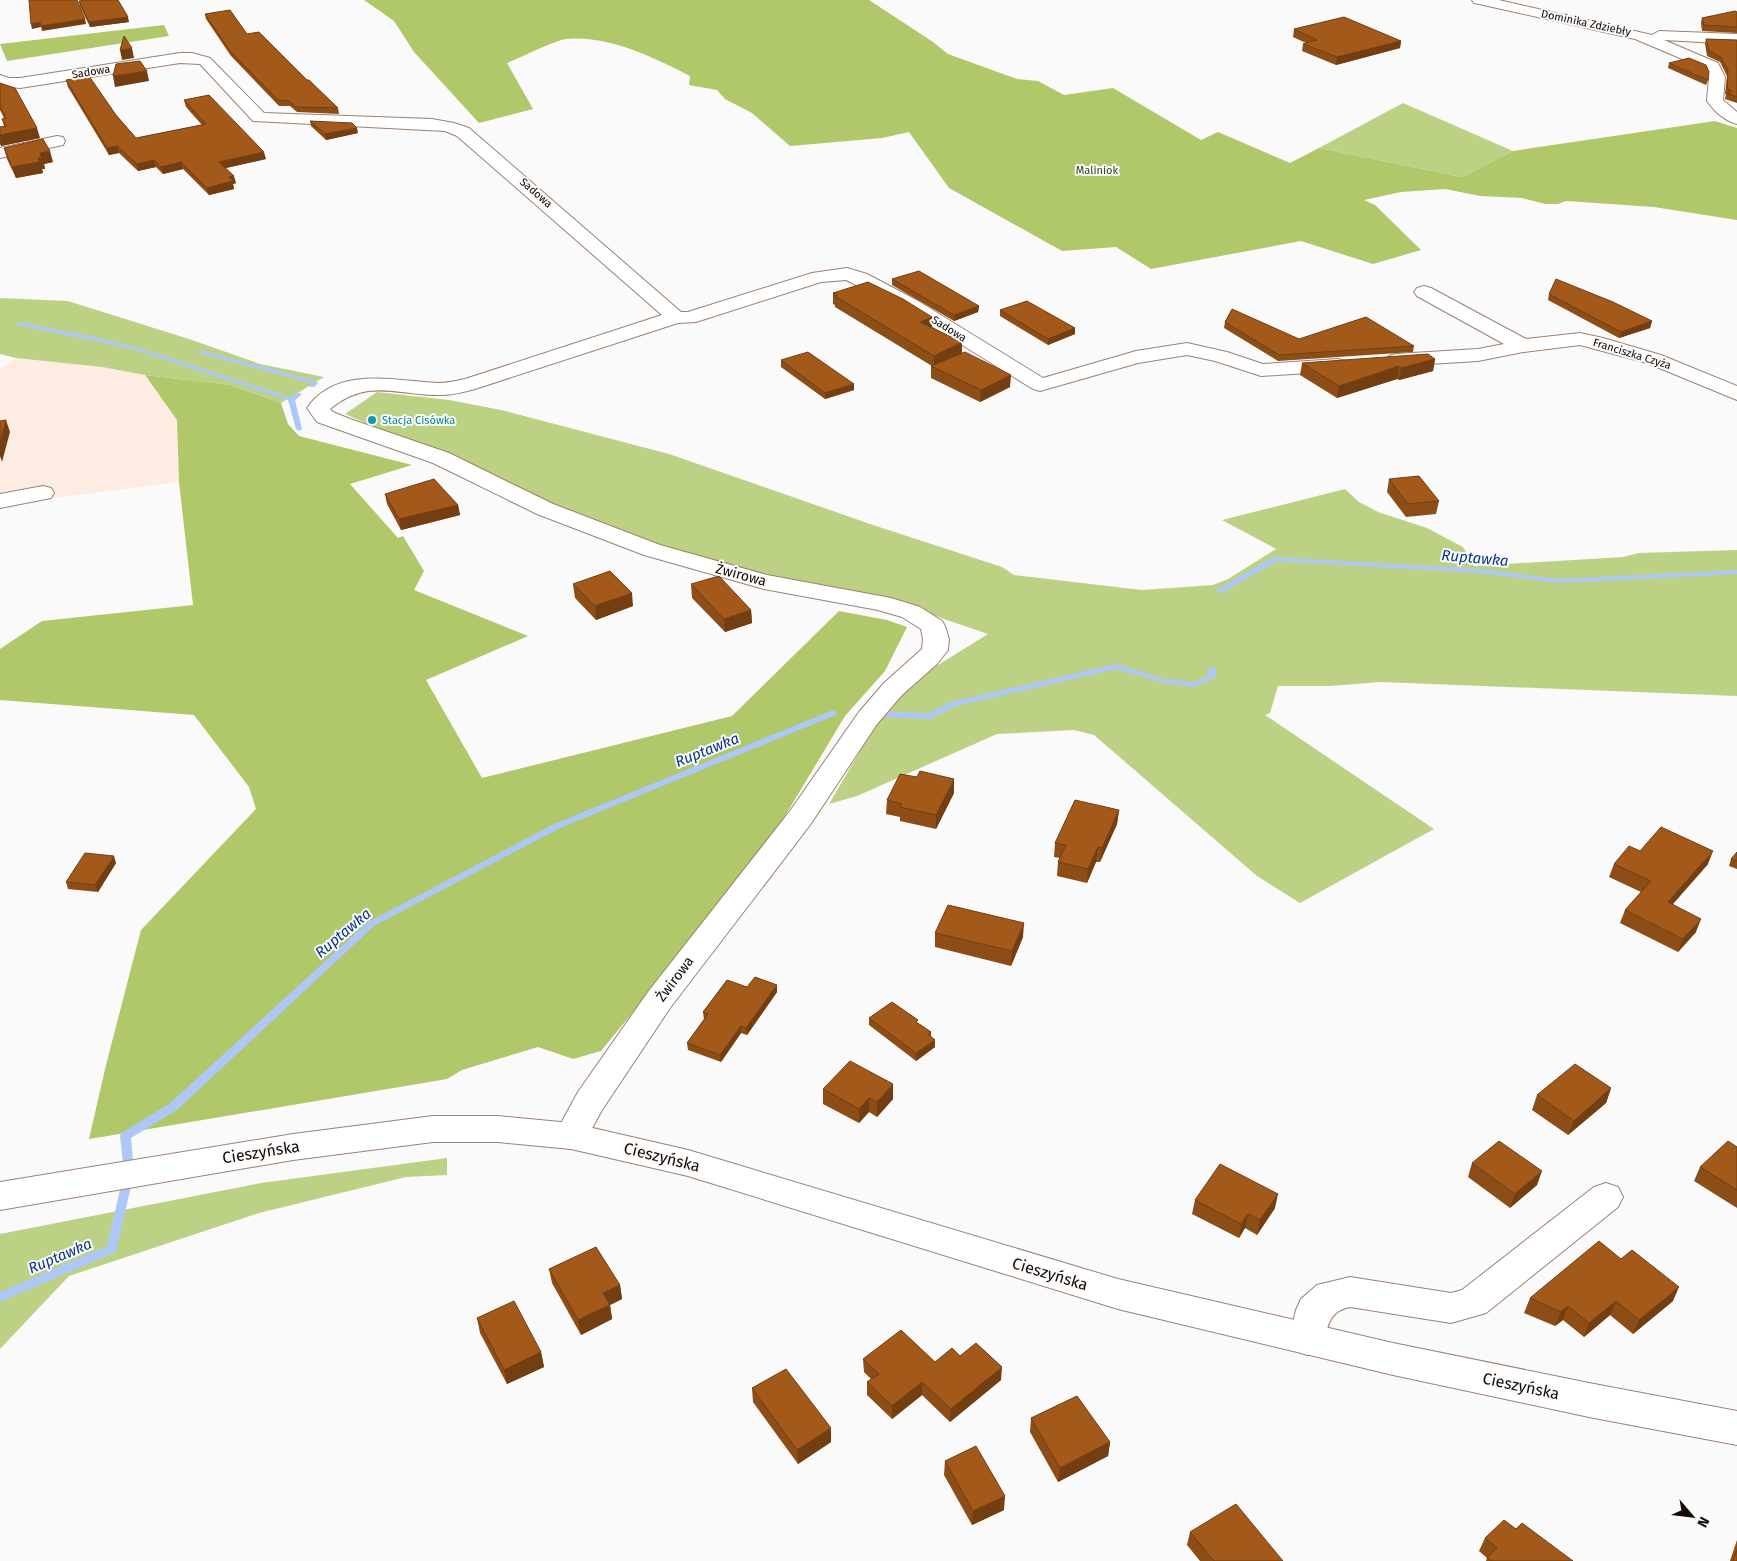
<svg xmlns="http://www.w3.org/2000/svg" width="1737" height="1561" font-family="'Fira Sans',sans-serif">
	<rect width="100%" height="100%" fill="#fafafa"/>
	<polygon fill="#fcece2" points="16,358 102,367 144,375 177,420 179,482 0,505 0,369"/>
	<g fill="#bdd185">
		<polygon points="1403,103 1513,151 1462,177 1319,148"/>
		<polygon points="0,298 68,301 189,339 260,364 324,377 281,403 230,385 145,375 102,367 16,358 0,354"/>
		<polygon points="377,392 449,400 501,410 669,454 873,525 1002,567 1014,575 1142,590 1213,585 1228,579 1276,549 1222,520 1345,489 1359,502 1378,512 1427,528 1463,547 1474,566 1623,557 1639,553 1737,550 1737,696 1381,682 1330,686 1278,686 1270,713 1265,715 1434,829 1300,903 1257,876 1094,735 1074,730 997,734 857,796 829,804 876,724 912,681 988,634 900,604 727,567 611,531 345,414"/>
		<polygon points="447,1158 447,1175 406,1177 259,1213 69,1276 0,1349 0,1234 261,1183"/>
	</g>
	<g fill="#b0c76a">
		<path d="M364 0H869L933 42 948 54 1017 79 1038 81 1064 95 1113 88 1201 140 1218 132 1290 163 1319 148 1462 177 1513 151 1715 121 1737 128V220L1654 207 1566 201 1558 204H1545L1522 198 1480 196 1445 189 1401 192 1364 200 1375 205 1421 250 1373 264 1301 241 1151 269 1116 247 1062 251 949 188 909 132 882 138 790 146 752 113 725 99 717 90 689 85 690 76C655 58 608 35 567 39 555 40 520 58 507 63L533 109 479 123 414 52 394 21Z"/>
		<polygon points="164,25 169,36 7,61 0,44"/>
		<polygon points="145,375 230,385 281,403 288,424 299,436 412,465 350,484 398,538 403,536 424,571 414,590 528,636 426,680 482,778 732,716 839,611 887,620 907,627 885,671 845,716 761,856 601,1051 573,1059 538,1047 462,1070 447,1079 0,1154 89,1139 106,1065 141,930 256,809 249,787 194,715 0,700 0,649 42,621 193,605 179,482 177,420"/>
	</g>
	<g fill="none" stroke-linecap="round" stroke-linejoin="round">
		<g fill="#adc7f7" fill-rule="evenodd">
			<polygon points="19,322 91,336 143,349 290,397 297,393 301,393 301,395 295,400 302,429 299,431 296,429 288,400 139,351 91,340 17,325 17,323"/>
			<polygon points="201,350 316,381 318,383 314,387 310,387 309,386 311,383 199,353 198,352"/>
			<polygon points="1273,557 1480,569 1559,579 1737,570 1737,574 1559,583 1480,573 1277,561 1222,593 1219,593 1215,591"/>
			<polygon points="1116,664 1165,679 1193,682 1208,676 1208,669 1212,667 1216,669 1216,677 1194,687 1164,683 1116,669 956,706 931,719 880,717 876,714 880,711 930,713 950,702"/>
			<polygon points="833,710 837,713 836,715 560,828 374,926 177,1110 131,1138 134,1173 116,1252 0,1302 0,1292 107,1246 124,1173 120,1136 121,1133 169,1104 368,922 554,824"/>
		</g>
		<defs>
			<g id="minor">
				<path d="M1472 0H1499L1652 35 1659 31 1737 34V44L1664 40 1718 63 1725 77 1723 100 1737 112V124C1725 121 1714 111 1707 101L1709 77 1706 69 1635 39 1479 4 1474 3Z"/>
				<path d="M180 53H192L210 58 264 113 432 119 454 123 469 128 681 312H688L812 273 847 268 867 274 918 301 1043 378 1136 351 1187 343 1227 352 1263 364 1338 359 1345 361 1348 365 1345 369 1338 371 1261 376 1215 361 1187 355 1138 363 1040 391 1033 389 904 309 846 280 821 282 696 322 678 323 475 389C464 392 452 395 441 395 397 396 369 377 330 409L333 412 350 419 449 453 553 504 660 545 767 575 891 598 920 607 942 621 945 626 949 639 948 650 944 655 937 664 902 695 877 724 810 825 670 1008 602 1110 583 1145 571 1149 559 1145 554 1136 578 1092 648 992 790 811 859 712 884 683 922 649 923 639 921 629 902 617 878 610 764 589 644 555 537 514 433 463 317 422 307 408C337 365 396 381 438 383 447 383 456 381 465 379L662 315 457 136 445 131 253 121 200 64 180 63 20 88 0 86V75L9 78H20Z"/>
				<polygon points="57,136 63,137 65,141 63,145 0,158 0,148"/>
				<polygon points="1424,286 1431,288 1526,339 1580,333 1603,338 1661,355 1737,386 1737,400 1647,363 1580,345 1523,352 1478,361 1396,366 1389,364 1386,360 1389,356 1396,354 1478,349 1504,344 1417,296 1414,292 1417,288"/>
				<polygon points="43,486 51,488 54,493 51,498 0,508 0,494"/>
				<path d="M1606 1183 1618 1187 1623 1197 1618 1207 1486 1313 1451 1323 1350 1307C1325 1312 1329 1331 1320 1350L1307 1355 1294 1350 1289 1339 1296 1310 1301 1299 1317 1285 1350 1277 1451 1293 1462 1290 1594 1187Z"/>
			</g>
			<polygon id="major" points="433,1116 498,1116 571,1123 688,1150 1118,1279 1393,1343 1589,1383 1737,1411 1737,1445 1589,1417 1393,1375 1118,1309 688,1176 571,1149 498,1142 433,1142 293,1160 0,1210 0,1182 293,1134"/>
		</defs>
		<use href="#minor" stroke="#9e816e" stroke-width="2"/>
		<use href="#major" stroke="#9e816e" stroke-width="2"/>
		<use href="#minor" fill="#fff" fill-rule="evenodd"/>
		<use href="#major" fill="#fff" fill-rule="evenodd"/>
	</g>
	<g fill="#8c4d16">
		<polygon points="79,1 129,22 90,27 80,6"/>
		<polygon points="1737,12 1737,33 1702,31 1701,23 1702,18"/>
		<polygon points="205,14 247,34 307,80 338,108 339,114 297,112 290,106 279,106 231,56 206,19"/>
		<polygon points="1294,29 1401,41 1400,48 1336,65 1302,51 1303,44 1306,43 1293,37"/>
		<polygon points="1706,39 1737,40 1737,103 1725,99 1726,94 1725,94 1727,76 1720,62 1707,56 1705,44"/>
		<polygon points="1669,63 1708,80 1706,85 1668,68"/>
		<polygon points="66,80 116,115 136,138 202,125 186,107 184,100 266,159 226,168 236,183 233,184 234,189 209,195 183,169 163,174 156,167 138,171 119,153 109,155 68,87"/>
		<polygon points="0,83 40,138 1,146 0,144 0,127 4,126 2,119 4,118 0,110"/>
		<polygon points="310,121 358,133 326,140 311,126"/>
		<polygon points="4,148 53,162 44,164 45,169 42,169 43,173 16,178 7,159"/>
		<polygon points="892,279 979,306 978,312 954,321 892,285"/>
		<polygon points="833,293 962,353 1010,387 980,402 931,378 931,366 932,366 835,307 835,305 833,304"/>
		<polygon points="1549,294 1652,321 1650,328 1619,338 1548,300"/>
		<polygon points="1000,310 1075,328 1075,334 1048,345 1000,316"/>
		<polygon points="1225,322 1299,339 1414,346 1413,352 1278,361 1224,328"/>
		<polygon points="1435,359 1433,371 1399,380 1397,379 1337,398 1300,375 1302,363"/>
		<polygon points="781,360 854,384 854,390 825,399 781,367"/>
		<polygon points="1389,479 1439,501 1436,514 1406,517 1387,492"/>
		<polygon points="385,494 458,505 460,515 401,530 387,504"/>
		<polygon points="573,584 633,606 596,620 575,598"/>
		<polygon points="691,584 751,610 752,623 725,632 692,598"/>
		<polygon points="954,793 936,829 900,821 900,817 886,814 887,800"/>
		<polygon points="1119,810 1117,824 1100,862 1096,862 1087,883 1057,876 1058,862 1060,858 1054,857 1055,843"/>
		<polygon points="1640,851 1708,864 1673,904 1696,932 1678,952 1620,923 1625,910 1641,892 1609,877 1614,864"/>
		<polygon points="1737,852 1737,869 1729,866 1731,859"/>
		<polygon points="116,863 98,892 68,889 66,882"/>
		<polygon points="935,933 1023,937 1011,966 935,947"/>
		<polygon points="747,987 777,992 747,1035 741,1033 721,1062 688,1050 687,1043 704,1020 703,1012"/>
		<polygon points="869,1018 918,1023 931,1032 931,1037 935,1047 916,1061 869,1025"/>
		<polygon points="1611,1088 1606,1103 1568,1135 1532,1110 1537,1095"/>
		<polygon points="823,1089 893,1099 877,1117 869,1112 859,1123 823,1104"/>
		<polygon points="1737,1147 1737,1208 1694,1181 1700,1167"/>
		<polygon points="1472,1163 1537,1185 1510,1208 1468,1177"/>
		<polygon points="1195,1200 1275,1208 1257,1235 1245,1228 1239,1238 1192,1214"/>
		<polygon points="549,1269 620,1285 622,1299 610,1305 612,1319 581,1335 552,1283"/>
		<polygon points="1530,1298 1673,1301 1633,1334 1610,1315 1584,1337 1563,1320 1555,1326 1524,1313"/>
		<polygon points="477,1318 541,1352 544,1367 507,1384 480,1333"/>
		<polygon points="960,1356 1001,1380 950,1422 922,1395 892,1419 867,1395 867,1382 871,1379 864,1372 863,1359 935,1362"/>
		<polygon points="752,1388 831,1442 798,1464 753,1402"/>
		<polygon points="1031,1418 1110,1442 1108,1456 1058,1482 1030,1432"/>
		<polygon points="945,1461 1004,1510 972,1525 944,1475"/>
		<polygon points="1516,1529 1573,1561 1486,1561 1487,1558 1479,1551 1485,1538"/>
		<polygon points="1190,1532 1283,1561 1200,1561 1187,1545"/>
		<polygon points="1737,1540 1737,1561 1730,1561"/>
	</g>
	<g fill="#723e12">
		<polygon points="128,17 129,22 90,27 89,22"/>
		<polygon points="85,19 86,24 42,31 41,26"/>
		<polygon points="40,22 41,27 32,29 31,24"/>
		<polygon points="1401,41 1400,48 1336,65 1337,57"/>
		<polygon points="132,48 134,58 122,60 120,50"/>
		<polygon points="147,71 149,81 115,87 113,76"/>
		<polygon points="37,128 40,138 1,146 0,135"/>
		<polygon points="357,128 358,133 326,140 325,134"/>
		<polygon points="117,146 119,153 109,155 107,148"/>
		<polygon points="50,151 53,162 44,164 45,169 42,169 43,173 16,178 12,167 40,153"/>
		<polygon points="264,152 266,159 221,169 219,162"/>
		<polygon points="154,160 156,167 138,171 137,164"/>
		<polygon points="181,162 183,169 163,174 161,167"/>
		<polygon points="234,176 236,183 233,184 234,189 209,195 207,188 229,177"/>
		<polygon points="979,306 978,312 954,321 954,315"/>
		<polygon points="932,317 932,329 920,322"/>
		<polygon points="1652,321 1650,328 1619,338 1621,332"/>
		<polygon points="1075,328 1075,334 1048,345 1048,339"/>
		<polygon points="962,342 962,354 934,367 934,356"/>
		<polygon points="1435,359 1433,371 1399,380 1401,368"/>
		<polygon points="1399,366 1397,379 1337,398 1339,386"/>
		<polygon points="1011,375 1010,387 980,402 981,390"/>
		<polygon points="854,384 854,390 825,399 825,393"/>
		<polygon points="6,420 10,432 2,462 0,456 0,443"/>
		<polygon points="458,505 460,515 401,530 399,519"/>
		<polygon points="632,593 633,606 596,620 595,606"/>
		<polygon points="751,610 752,623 725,632 724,619"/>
		<polygon points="954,779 954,793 936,829 936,815"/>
		<polygon points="1119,810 1117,824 1100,862 1102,848"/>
		<polygon points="1098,847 1096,862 1087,883 1088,869"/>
		<polygon points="1713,851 1708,864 1663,915 1668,902"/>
		<polygon points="114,856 116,863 98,892 95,885"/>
		<polygon points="1701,919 1696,932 1678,952 1683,939"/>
		<polygon points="1024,923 1023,937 1011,966 1012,951"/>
		<polygon points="777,985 777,992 747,1035 746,1028"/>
		<polygon points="741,1026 741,1033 721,1062 720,1055"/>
		<polygon points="935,1040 935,1047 916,1061 916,1053"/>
		<polygon points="893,1084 893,1099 877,1117 877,1102"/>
		<polygon points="1611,1088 1606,1103 1568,1135 1574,1121"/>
		<polygon points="869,1098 869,1112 859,1123 859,1109"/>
		<polygon points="1542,1171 1537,1185 1510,1208 1515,1194"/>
		<polygon points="1278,1194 1275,1208 1257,1235 1260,1220"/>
		<polygon points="1248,1214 1245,1228 1239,1238 1241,1224"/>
		<polygon points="620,1285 622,1299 610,1305 612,1319 581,1335 578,1320 603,1293"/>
		<polygon points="1679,1287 1673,1301 1633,1334 1639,1320"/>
		<polygon points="1616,1301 1610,1315 1584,1337 1589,1323"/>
		<polygon points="1568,1306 1563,1320 1555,1326 1561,1312"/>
		<polygon points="541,1352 544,1367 507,1384 504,1370"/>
		<polygon points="1002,1367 1001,1380 950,1422 951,1409"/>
		<polygon points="922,1382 922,1395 892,1419 892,1406"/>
		<polygon points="831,1428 831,1442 798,1464 797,1450"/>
		<polygon points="1110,1442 1108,1456 1058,1482 1060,1468"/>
		<polygon points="1005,1496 1004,1510 972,1525 973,1511"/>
	</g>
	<g fill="#a35919" stroke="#723e12">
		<polygon points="29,0 77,0 85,19 41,26 40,22 31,24"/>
		<polygon points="85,0 118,0 128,17 89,22 79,1"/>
		<polygon points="230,10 247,34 259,32 307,80 309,80 338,108 296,107 289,101 278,100 230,51 205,14"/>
		<polygon points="1735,11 1737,12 1737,27 1704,25 1702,18"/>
		<polygon points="1344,17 1401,41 1337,57 1303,44 1317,40 1294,29"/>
		<polygon points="124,36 132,48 120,50"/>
		<polygon points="1706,39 1737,40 1737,97 1727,93 1732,91 1727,88 1728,70 1721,57 1709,51"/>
		<polygon points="1689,58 1706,65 1709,72 1708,80 1669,63"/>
		<polygon points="140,61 147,71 113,76 116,64"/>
		<polygon points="89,76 116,115 136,138 206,124 184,100 209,95 264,152 219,162 234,176 229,177 233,181 207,188 181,162 161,167 154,160 137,164 117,146 107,148 66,80"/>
		<polygon points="0,83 15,88 37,128 0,135 0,127 6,126 2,119 6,118 0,106"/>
		<polygon points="310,121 352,123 357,128 325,134"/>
		<polygon points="43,139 50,151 40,153 42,158 38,158 40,162 12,167 4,148"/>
		<polygon points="919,271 979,306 954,315 892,279"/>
		<polygon points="1556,279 1613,302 1652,321 1621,332 1549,294"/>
		<polygon points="868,282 903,299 932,317 920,322 962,342 934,356 835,296 838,295 833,293"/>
		<polygon points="1027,301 1075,328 1048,339 1000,310"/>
		<polygon points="1232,309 1299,339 1366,317 1414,346 1279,355 1225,322"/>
		<polygon points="808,352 854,384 825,393 781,360"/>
		<polygon points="965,352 1011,375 981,390 931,366"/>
		<polygon points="1428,354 1435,359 1401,368 1399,366 1339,386 1302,363"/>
		<polygon points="6,420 0,443 0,421"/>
		<polygon points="1419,476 1439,501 1408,504 1389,479"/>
		<polygon points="434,479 458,505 399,519 385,494"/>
		<polygon points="610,571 632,593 595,606 573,584"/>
		<polygon points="719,576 751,610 724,619 691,584"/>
		<polygon points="920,771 954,779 936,815 900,807 902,804 887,800 900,774 917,777"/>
		<polygon points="1075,800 1119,810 1102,848 1098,847 1088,869 1058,862 1066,845 1055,843"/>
		<polygon points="1661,827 1713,851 1668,902 1701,919 1683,939 1625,910 1651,881 1614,864 1629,846 1640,851"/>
		<polygon points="1737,852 1737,861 1731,859"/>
		<polygon points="85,853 114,856 95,885 66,882"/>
		<polygon points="948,905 1024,923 1012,951 935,933"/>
		<polygon points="755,977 777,985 746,1028 741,1026 720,1055 687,1043 708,1014 703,1012 727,980 747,987"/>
		<polygon points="892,1002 918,1020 916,1022 931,1032 928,1034 935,1040 916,1053 869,1018"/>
		<polygon points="850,1061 893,1084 877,1102 869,1098 859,1109 823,1089"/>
		<polygon points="1575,1064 1611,1088 1574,1121 1537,1095"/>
		<polygon points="1499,1141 1542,1171 1515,1194 1472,1163"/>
		<polygon points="1728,1141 1737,1147 1737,1190 1700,1167"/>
		<polygon points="1220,1164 1278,1194 1260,1220 1248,1214 1241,1224 1195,1200"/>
		<polygon points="1599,1241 1621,1259 1632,1250 1679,1287 1639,1320 1616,1301 1589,1323 1568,1306 1561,1312 1530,1298"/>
		<polygon points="596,1247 620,1285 603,1293 610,1305 578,1320 549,1269"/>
		<polygon points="514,1301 541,1352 504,1370 477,1318"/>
		<polygon points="901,1330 935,1362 952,1348 960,1356 976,1343 1002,1367 951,1409 922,1382 892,1406 867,1382 879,1374 863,1359"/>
		<polygon points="786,1369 831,1428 797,1450 752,1388"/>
		<polygon points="1077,1396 1110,1442 1060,1468 1031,1418"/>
		<polygon points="976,1446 1005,1496 973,1511 945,1461"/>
		<polygon points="1236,1504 1283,1561 1214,1561 1190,1532"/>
		<polygon points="1504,1520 1516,1529 1522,1523 1573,1561 1492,1561 1487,1558 1497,1548 1485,1538"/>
		<polygon points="1737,1550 1737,1561 1733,1561"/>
	</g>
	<circle fill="#0f9aa8" stroke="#fafafa" stroke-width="2" cx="372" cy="420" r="5"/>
	<g text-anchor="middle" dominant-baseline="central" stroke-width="4" stroke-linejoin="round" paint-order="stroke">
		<g font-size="11" fill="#150a04" stroke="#fafafa">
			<text transform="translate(1586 23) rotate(12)">Dominika Zdziebły</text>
			<text transform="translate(91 72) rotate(-9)">Sadowa</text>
			<text transform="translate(536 193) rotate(41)">Sadowa</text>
			<text transform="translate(949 329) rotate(32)">Sadowa</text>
			<text transform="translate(1632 354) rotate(17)">Franciszka Czyża</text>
		</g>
		<g font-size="11" fill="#38421b" stroke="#fafafa">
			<text x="1097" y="170">Maliniok</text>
		</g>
		<g font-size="11" fill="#0d838f" stroke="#fafafa" text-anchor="start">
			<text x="382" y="420">Stacja Cisówka</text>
		</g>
		<g font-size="14" fill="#150a04" stroke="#fafafa">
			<text transform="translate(741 575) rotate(15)">Żwirowa</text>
			<text transform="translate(675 979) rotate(-53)">Żwirowa</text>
		</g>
		<g font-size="15" font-style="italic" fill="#09338a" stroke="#fafafa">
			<text transform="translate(1475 558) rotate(5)">Ruptawka</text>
			<text transform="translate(707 750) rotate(-22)">Ruptawka</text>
			<text transform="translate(343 933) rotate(-40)">Ruptawka</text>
			<text transform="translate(60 1256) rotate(-23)">Ruptawka</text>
		</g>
		<g font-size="16" fill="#150a04" stroke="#fafafa">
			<text transform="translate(261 1152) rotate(-9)">Cieszyńska</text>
			<text transform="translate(662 1157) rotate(14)">Cieszyńska</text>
			<text transform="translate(1050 1274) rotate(17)">Cieszyńska</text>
			<text transform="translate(1521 1386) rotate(12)">Cieszyńska</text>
		</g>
	</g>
	<g transform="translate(1692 1516) rotate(118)" stroke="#fafafa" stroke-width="4" paint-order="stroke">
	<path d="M0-4L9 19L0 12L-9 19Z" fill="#150a04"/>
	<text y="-8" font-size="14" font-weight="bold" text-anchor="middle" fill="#150a04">N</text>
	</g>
</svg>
